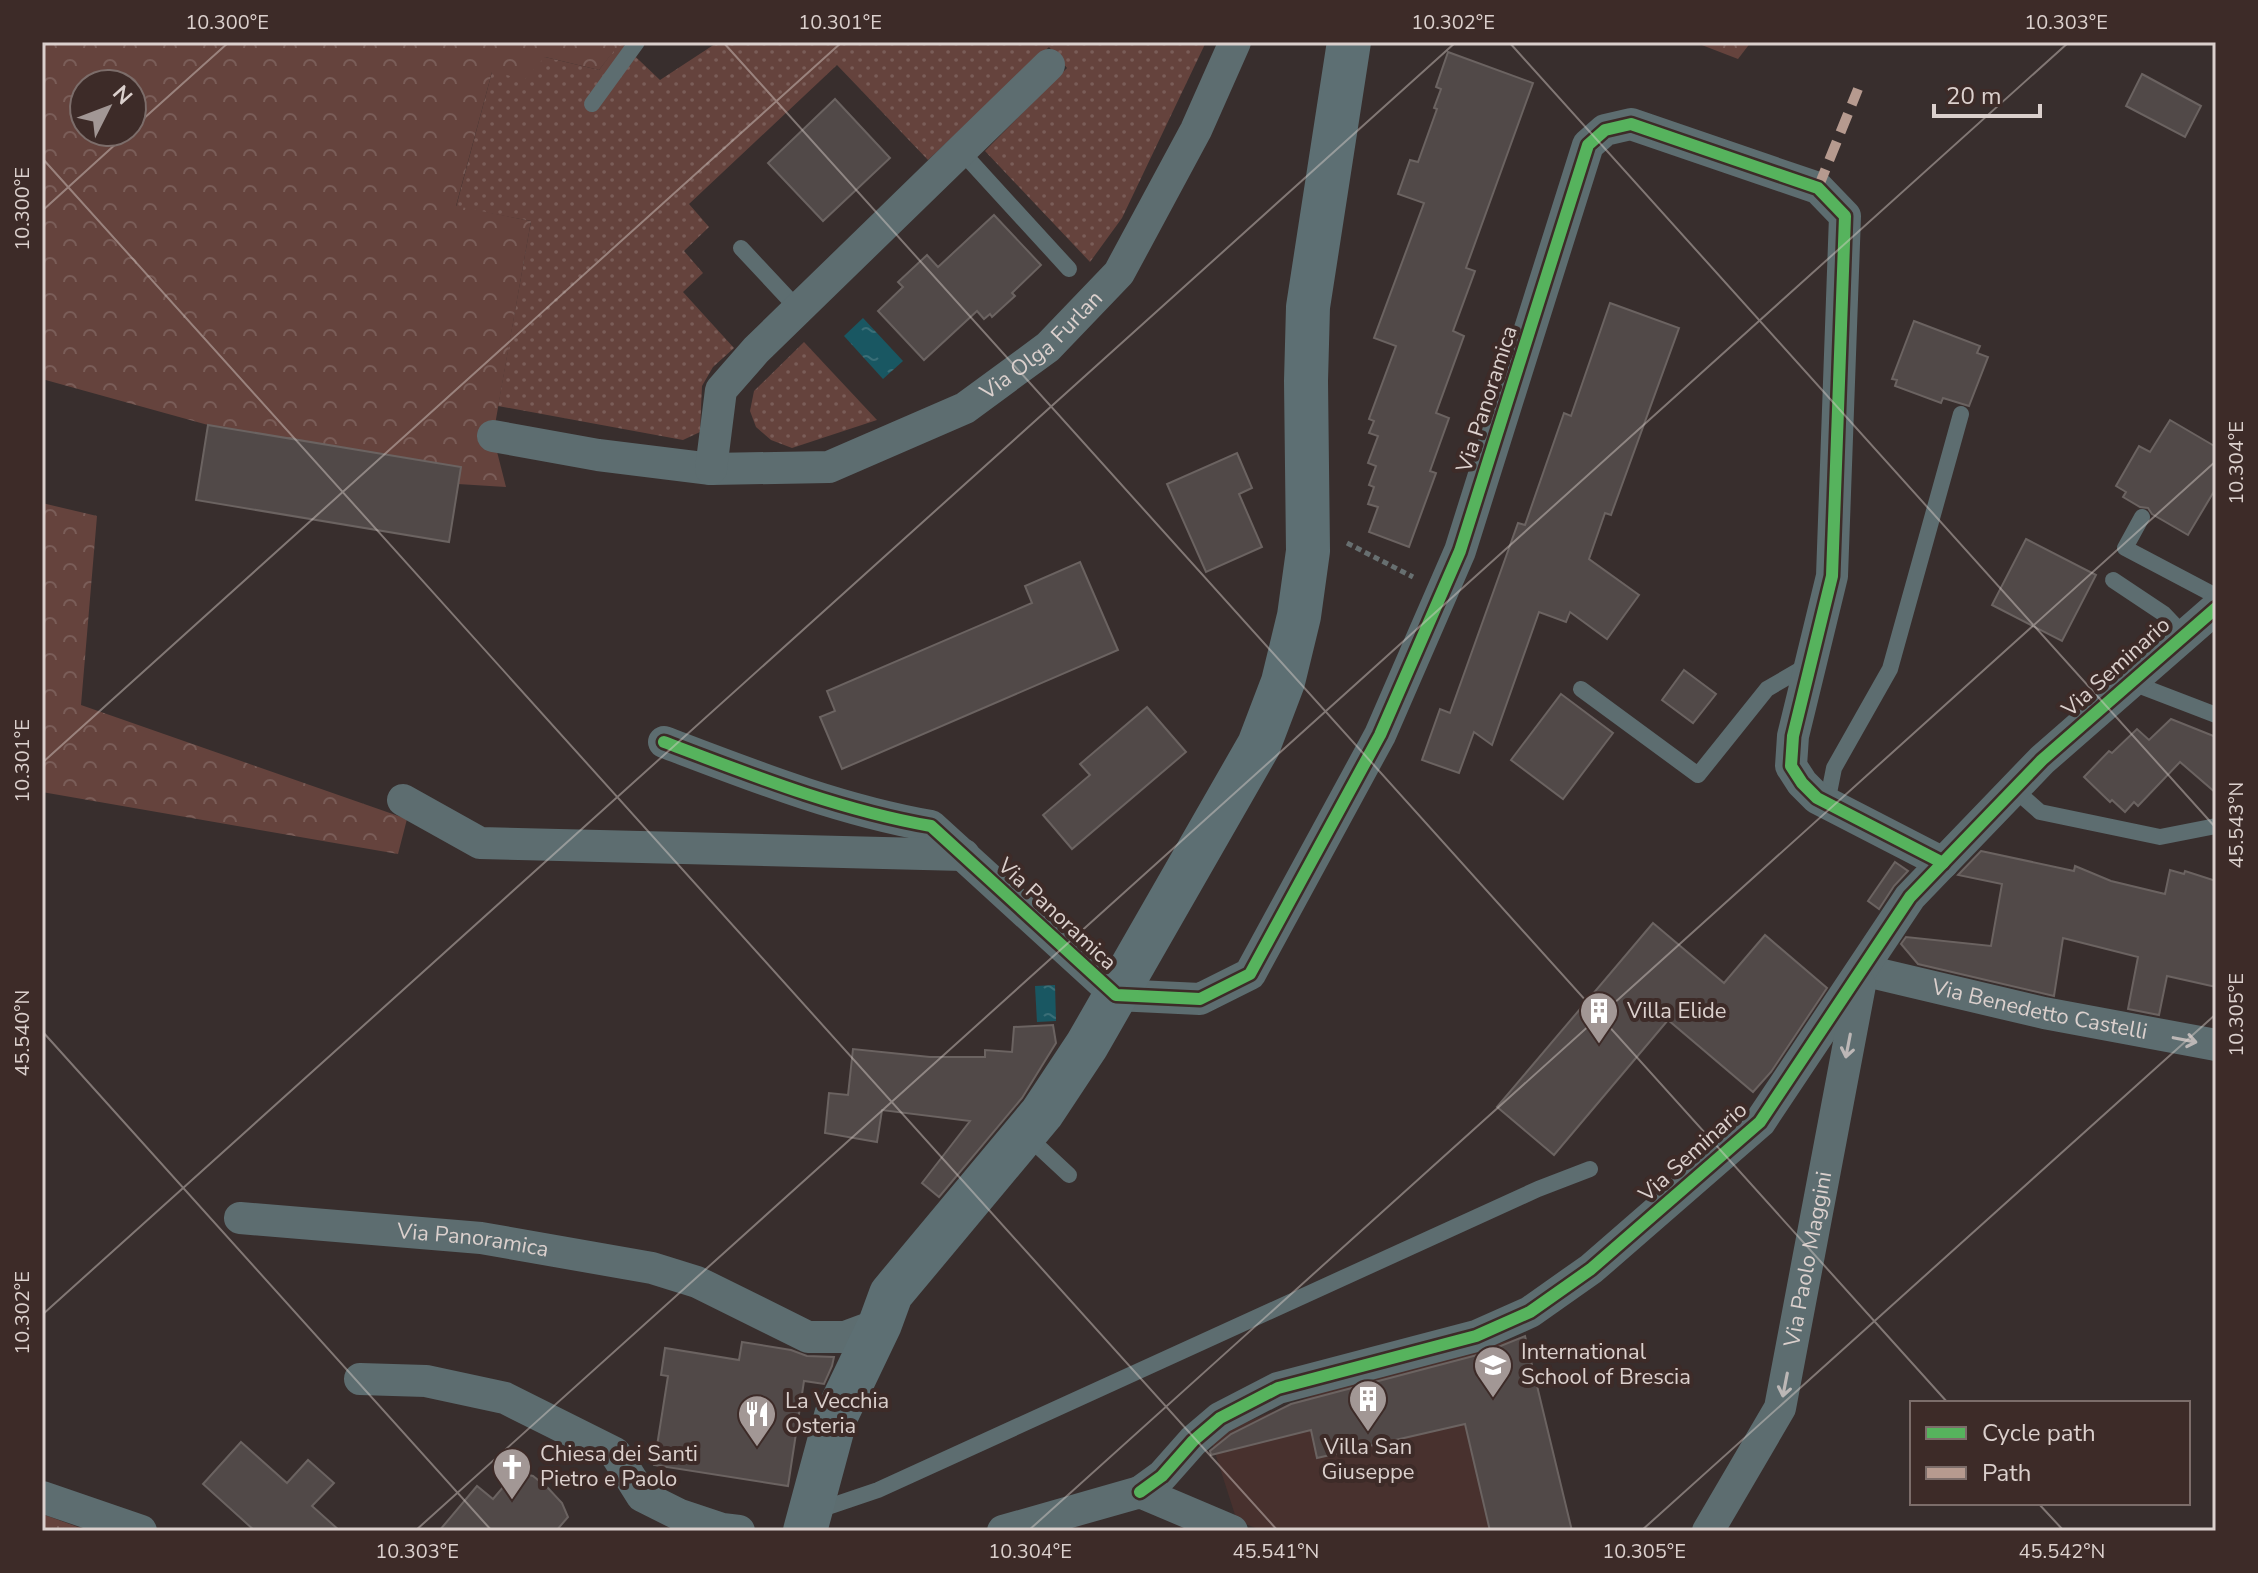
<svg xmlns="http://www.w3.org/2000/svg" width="2258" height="1573" font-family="'Nunito Sans',sans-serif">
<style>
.built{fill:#48312e}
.grass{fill:url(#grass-dots)}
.forest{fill:url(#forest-crowns);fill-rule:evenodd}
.park{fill:url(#park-tufts)}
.water{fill:url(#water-ripples)}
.building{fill:#514948;stroke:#6b6361;stroke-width:2}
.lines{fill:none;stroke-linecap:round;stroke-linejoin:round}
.path{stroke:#676f70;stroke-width:5;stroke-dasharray:6 4;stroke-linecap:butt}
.lane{stroke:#5d6d70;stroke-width:16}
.street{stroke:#5d6d70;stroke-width:32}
.secondary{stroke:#5d6f73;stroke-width:44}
.quiet{stroke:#b69a8f;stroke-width:10;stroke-dasharray:20 10;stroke-linecap:butt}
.cycleway-casing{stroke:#3d2b28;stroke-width:17}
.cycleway{stroke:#56b35d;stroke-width:12}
.oneway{stroke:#bcb7b6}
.ticks{fill:none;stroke:#dbd0cd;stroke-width:2;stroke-opacity:0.45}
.labels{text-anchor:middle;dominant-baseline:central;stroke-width:8;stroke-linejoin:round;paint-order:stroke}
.street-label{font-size:22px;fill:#dbd0cd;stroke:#3d2b28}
.poi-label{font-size:22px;fill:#dbd0cd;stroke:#3d2b28;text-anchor:start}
.neatline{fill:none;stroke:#dbd0cd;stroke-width:3}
.ticks-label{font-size:20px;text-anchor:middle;fill:#dbd0cd}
</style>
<defs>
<pattern id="grass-dots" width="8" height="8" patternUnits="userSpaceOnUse" patternTransform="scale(2)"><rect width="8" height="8" fill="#65433d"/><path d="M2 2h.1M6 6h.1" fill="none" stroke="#7a5d58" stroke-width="1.8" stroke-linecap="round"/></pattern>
<pattern id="forest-crowns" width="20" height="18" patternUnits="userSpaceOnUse" patternTransform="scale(2)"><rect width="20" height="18" fill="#65433d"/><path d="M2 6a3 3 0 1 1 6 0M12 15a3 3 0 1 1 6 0" fill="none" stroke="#7a5d58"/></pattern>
<pattern id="park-tufts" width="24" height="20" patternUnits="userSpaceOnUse" patternTransform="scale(2)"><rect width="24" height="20" fill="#65433d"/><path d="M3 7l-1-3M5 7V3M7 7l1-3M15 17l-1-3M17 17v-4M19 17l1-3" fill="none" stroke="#7a5d58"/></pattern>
<pattern id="water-ripples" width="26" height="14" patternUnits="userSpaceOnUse" patternTransform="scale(2)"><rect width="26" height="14" fill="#195762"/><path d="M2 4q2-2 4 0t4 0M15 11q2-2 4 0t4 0" fill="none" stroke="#3a6e77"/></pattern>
</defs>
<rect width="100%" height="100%" fill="#382e2d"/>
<path class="built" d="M 1525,1336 L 1572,1531 L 1264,1531 L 1237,1521 L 1210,1437 L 1321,1392 Z"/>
<g class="grass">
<path d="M 620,42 L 660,80 L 718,42 L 1206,42 L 1122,218 L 1090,262 L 985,151 L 1067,68 L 1049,47 L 928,160 L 837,65 L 689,204 L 709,227 L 684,251 L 703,273 L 683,292 L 734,348 L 713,367 L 702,386 L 700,432 L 683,440 L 498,406 L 531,221 L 456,207 L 492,72 L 545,57 L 599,70 Z"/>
<path d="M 804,342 L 877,420 L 792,448 L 771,440 L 756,427 L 750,411 L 754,391 Z"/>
</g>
<g class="forest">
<path d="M 42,42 L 621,42 L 599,70 L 545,57 L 525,79 L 492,72 L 456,206 L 531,221 L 493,436 L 506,487 L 458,484 L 460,467 L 208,425 L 42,379 ZM 84,84 L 132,84 L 132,132 L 84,132 Z"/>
<path d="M 1694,42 L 1751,42 L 1738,59 Z"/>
<path d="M 42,503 L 97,516 L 81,705 L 407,819 L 398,854 L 42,792 Z"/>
</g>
<path class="park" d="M 42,1514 L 89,1531 L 42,1531 Z"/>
<g class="water">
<path d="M 863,318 L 903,361 L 883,379 L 844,336 Z"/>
<path d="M 1055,985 L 1056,1021 L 1037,1022 L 1035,986 Z"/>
</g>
<g class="building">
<path d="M 1448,52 L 1533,83 L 1466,268 L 1475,271 L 1453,331 L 1464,336 L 1436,413 L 1449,418 L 1430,471 L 1436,473 L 1409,547 L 1369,532 L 1378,507 L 1368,504 L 1374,487 L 1369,485 L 1376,466 L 1368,463 L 1378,436 L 1369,433 L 1374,421 L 1369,419 L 1396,346 L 1374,338 L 1424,203 L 1398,194 L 1410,160 L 1418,162 L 1437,109 L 1434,108 L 1441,89 L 1436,87 Z"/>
<path d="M 2142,74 L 2201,106 L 2185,137 L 2126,106 Z"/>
<path d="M 835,99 L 890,158 L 823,221 L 768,163 Z"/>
<path d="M 994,215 L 1041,265 L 1012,293 L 1015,296 L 992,317 L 990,314 L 984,319 L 977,311 L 924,360 L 878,311 L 903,287 L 898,282 L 927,255 L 938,267 Z"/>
<path d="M 1610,303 L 1679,328 L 1611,515 L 1605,513 L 1589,559 L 1639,595 L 1607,639 L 1570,612 L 1566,622 L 1539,612 L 1492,745 L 1474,732 L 1459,773 L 1422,760 L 1440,709 L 1450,713 L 1518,523 L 1525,525 L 1564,413 L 1571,416 Z"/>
<path d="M 1914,321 L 1980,346 L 1977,353 L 1988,357 L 1969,406 L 1943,398 L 1941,403 L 1895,386 L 1897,380 L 1892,379 Z"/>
<path d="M 2170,420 L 2216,447 L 2216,488 L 2188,535 L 2152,514 L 2148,508 L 2140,507 L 2123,497 L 2126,492 L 2116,486 L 2139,446 L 2150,452 Z"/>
<path d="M 208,425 L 461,467 L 449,542 L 196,500 Z"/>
<path d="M 1237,453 L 1252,488 L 1239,494 L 1262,547 L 1206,572 L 1167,484 Z"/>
<path d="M 2026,539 L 2096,575 L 2062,641 L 1992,605 Z"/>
<path d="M 1080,562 L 1118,650 L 842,769 L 820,717 L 835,711 L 827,691 L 1032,603 L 1025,586 Z"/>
<path d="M 1684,670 L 1716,694 L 1693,723 L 1662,700 Z"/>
<path d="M 1561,694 L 1613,733 L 1563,799 L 1511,760 Z"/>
<path d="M 1147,707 L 1186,752 L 1072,849 L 1043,815 L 1090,775 L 1080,764 Z"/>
<path d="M 2171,719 L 2216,737 L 2216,793 L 2180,762 L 2138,806 L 2134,802 L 2125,812 L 2112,800 L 2110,802 L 2084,777 L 2109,751 L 2112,753 L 2137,729 L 2149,740 Z"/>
<path d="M 1981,851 L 2074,871 L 2075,866 L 2111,881 L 2165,894 L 2170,870 L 2184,874 L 2185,871 L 2216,881 L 2216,987 L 2167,976 L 2159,1015 L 2128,1009 L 2138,957 L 2063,938 L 2054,996 L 1918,964 L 1901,944 L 1906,937 L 1991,946 L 2002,884 L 1958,875 Z"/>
<path d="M 1895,862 L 1908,871 L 1894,886 L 1879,909 L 1868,901 Z"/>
<path d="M 1653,923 L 1724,983 L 1765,935 L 1827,988 L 1771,1072 L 1753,1092 L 1668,1020 L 1554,1155 L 1497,1107 Z"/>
<path d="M 1053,1025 L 1056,1043 L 1022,1098 L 939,1197 L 922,1183 L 970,1121 L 882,1110 L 877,1142 L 825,1133 L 829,1093 L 848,1095 L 853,1049 L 930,1057 L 985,1057 L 985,1050 L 1012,1052 L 1014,1027 Z"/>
<path d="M 1525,1336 L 1572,1531 L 1490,1531 L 1465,1424 L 1317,1458 L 1311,1430 L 1211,1455 L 1210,1451 L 1231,1434 L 1291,1404 L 1481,1354 Z"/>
<path d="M 742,1342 L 791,1350 L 807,1356 L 834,1357 L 832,1366 L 824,1384 L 804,1381 L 788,1486 L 654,1465 L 668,1376 L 661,1375 L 665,1348 L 739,1360 Z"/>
<path d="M 241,1442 L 287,1483 L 308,1460 L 334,1483 L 312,1506 L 340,1531 L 255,1531 L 203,1484 Z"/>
<path d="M 516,1472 L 533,1476 L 548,1488 L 562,1503 L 568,1517 L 556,1531 L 439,1531 L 477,1486 L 493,1499 Z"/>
</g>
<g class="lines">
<path class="path" d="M 1347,543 L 1413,577"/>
<g class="lane">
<path d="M 592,104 L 637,42"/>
<path d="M 961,151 L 1069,269"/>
<path d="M 741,248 L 798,309"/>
<path d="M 2142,517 L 2125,548 L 2216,596"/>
<path d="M 2113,580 L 2164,614 L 2184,635"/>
<path d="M 2130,682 L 2216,715"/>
<path d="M 1581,689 L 1698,775 L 1767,689 L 1810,664"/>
<path d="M 2014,789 L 2040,812 L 2160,837 L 2216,826"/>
<path d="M 1827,803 L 1834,768 L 1890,669 L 1961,414"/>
<path d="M 1026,1135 L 1069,1175"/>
<path d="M 816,1511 L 878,1490 L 1538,1189 L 1590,1169"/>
</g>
<g class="street">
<path id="s1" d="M 493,436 L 598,455 L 711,469 L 829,467 L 965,408 L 1048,347 L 1119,273 L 1196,130 L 1235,42"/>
<path d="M 711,469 L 721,390 L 756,350 L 1049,65"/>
<path d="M 664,742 C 751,775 839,810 931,826 L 1116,995 L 1200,999 L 1250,974 L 1380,735 L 1460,551 L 1588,145 L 1605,130 L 1631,124 L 1818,188 L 1845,216 L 1832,576 L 1793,736 L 1791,766 L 1802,783 L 1817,798 L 1943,863"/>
<path d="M 403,800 L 480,843 L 964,855"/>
<path id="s2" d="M 1862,970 L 2044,1013 L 2216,1045"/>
<path id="s3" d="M 240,1218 L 481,1238 L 652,1268 L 697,1282 L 808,1337 L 845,1337 L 880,1324"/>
<path d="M 360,1379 L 426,1381 L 505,1398 L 615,1453 L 642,1496 L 680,1515 L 722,1529 L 739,1531"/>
<path d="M 1140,1492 L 1162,1476 L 1193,1441 L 1220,1418 L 1278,1388 L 1476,1336 L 1530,1312 L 1591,1269 L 1760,1122 L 1910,897 L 2042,760 L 2216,608"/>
<path d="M 42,1497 L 141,1531"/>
<path d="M 1003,1531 L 1140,1492 L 1232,1531"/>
<path id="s4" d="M 1708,1531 L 1780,1408 L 1860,985"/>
</g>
<path class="secondary" d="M 805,1531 L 836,1416 L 880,1324 L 891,1294 L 1042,1113 L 1087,1045 L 1259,745 L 1283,682 L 1299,616 L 1308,551 L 1306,381 L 1308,307 L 1349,42"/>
<path class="quiet" d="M 1818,188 L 1858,89"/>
<defs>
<g id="cycleway">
<path d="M 664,742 C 751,775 839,810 931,826 L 1116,995 L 1200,999 L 1250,974 L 1380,735 L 1460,551 L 1588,145 L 1605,130 L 1631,124 L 1818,188 L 1845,216 L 1832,576 L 1793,736 L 1791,766 L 1802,783 L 1817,798 L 1943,863"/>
<path d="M 1140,1492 L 1162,1476 L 1193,1441 L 1220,1418 L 1278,1388 L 1476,1336 L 1530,1312 L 1591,1269 L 1760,1122 L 1910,897 L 2042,760 L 2216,608"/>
</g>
</defs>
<use href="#cycleway" class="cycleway-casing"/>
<use href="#cycleway" class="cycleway"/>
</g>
<defs><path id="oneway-shaft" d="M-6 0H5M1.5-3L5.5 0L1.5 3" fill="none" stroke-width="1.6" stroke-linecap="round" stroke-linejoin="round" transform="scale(2)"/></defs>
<g class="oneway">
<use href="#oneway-shaft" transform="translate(2185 1040) rotate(11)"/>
<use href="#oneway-shaft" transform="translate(1848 1046) rotate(101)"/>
<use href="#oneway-shaft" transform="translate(1785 1385) rotate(101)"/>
</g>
<path class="ticks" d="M 723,42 L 1948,1403M 1509,42 L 2216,828M 132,129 L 229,42M 42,158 L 1278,1531M 42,211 L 129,132M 42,763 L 842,42M 42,1031 L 492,1531M 42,1315 L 1456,42M 2038,1503 L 2064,1531M 415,1531 L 2069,42M 1028,1531 L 2216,461M 1641,1531 L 2216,1014"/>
<defs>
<symbol id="building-pin" viewBox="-11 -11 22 30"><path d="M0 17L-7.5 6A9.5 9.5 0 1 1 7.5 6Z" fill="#a29795" stroke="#3d2b28"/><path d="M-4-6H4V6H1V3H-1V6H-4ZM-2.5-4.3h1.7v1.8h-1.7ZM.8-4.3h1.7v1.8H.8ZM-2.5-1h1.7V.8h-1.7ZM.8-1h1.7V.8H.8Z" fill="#fff"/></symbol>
<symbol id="school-pin" viewBox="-11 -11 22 30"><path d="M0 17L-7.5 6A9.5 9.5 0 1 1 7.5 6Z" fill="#a29795" stroke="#3d2b28"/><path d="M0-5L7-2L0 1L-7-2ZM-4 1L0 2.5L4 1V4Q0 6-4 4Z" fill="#fff"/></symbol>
<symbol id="restaurant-pin" viewBox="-11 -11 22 30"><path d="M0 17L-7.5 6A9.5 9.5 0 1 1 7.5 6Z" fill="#a29795" stroke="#3d2b28"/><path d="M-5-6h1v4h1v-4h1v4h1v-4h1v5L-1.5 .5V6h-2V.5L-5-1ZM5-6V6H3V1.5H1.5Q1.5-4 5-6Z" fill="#fff"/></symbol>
<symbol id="church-pin" viewBox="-11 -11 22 30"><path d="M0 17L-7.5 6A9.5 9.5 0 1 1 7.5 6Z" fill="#a29795" stroke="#3d2b28"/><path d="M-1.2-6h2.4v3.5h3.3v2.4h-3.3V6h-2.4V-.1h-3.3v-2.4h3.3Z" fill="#fff"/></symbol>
</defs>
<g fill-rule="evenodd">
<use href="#building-pin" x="1577" y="989" width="44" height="60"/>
<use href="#school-pin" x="1471" y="1343" width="44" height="60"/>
<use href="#building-pin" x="1346" y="1377" width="44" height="60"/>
<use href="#restaurant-pin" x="735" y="1392" width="44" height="60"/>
<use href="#church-pin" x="490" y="1445" width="44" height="60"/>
</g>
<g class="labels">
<g class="street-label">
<text stroke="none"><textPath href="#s1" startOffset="586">Via Olga Furlan</textPath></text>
<text transform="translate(1487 399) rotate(-72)">Via Panoramica</text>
<text transform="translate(2116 667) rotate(-42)">Via Seminario</text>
<text transform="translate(1057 914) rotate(43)">Via Panoramica</text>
<text stroke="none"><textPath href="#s2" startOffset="182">Via Benedetto Castelli</textPath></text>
<text transform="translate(1693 1152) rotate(-42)">Via Seminario</text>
<text stroke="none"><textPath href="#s3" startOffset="234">Via Panoramica</textPath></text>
<text stroke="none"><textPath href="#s4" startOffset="294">Via Paolo Maggini</textPath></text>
</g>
<g class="poi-label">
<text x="1627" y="1011">Villa Elide</text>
<text x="1521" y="1352">International<tspan x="1521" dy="25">School of Brescia</tspan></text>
<text x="785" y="1401">La Vecchia<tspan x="785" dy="25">Osteria</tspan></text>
<text x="1368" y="1447" text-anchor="middle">Villa San<tspan x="1368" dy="25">Giuseppe</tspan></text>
<text x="540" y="1454">Chiesa dei Santi<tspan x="540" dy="25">Pietro e Paolo</tspan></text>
</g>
</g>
<rect width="2258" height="1573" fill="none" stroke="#3d2b28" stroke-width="88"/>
<rect x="1910" y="1401" width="280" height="104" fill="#3d2b28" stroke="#7c6d6a" stroke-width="2"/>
<rect x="1926" y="1427" width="40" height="12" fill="#56b35d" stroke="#7c6d6a" stroke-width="2"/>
<text x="1982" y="1441" font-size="24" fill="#dbd0cd">Cycle path</text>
<rect x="1926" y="1467" width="40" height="12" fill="#b69a8f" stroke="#7c6d6a" stroke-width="2"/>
<text x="1982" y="1481" font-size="24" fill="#dbd0cd">Path</text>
<g transform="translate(108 108) rotate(48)"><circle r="38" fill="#3d2b28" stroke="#7c6d6a" stroke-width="2"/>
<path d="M0-6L14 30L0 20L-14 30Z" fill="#a29795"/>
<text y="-12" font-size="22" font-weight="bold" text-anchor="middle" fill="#dbd0cd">N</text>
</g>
<path d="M1934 104v12h106v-12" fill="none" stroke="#dbd0cd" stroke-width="4"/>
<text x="1946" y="104" font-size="24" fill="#dbd0cd" stroke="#3d2b28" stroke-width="6" paint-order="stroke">20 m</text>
<rect x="44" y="44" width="2170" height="1485" class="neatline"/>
<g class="ticks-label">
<text x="227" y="29">10.300°E</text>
<text x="840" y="29">10.301°E</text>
<text x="1453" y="29">10.302°E</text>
<text x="2066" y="29">10.303°E</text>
<text transform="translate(22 209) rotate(-90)" y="7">10.300°E</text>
<text transform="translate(2236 463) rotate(-90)" y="7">10.304°E</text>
<text transform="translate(22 761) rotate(-90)" y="7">10.301°E</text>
<text transform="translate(2236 825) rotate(-90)" y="7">45.543°N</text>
<text transform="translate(2236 1015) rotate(-90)" y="7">10.305°E</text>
<text transform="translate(22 1033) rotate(-90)" y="7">45.540°N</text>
<text transform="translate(22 1313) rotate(-90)" y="7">10.302°E</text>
<text x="417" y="1558">10.303°E</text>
<text x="1030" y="1558">10.304°E</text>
<text x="1276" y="1558">45.541°N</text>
<text x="1644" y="1558">10.305°E</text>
<text x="2062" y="1558">45.542°N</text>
</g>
</svg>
